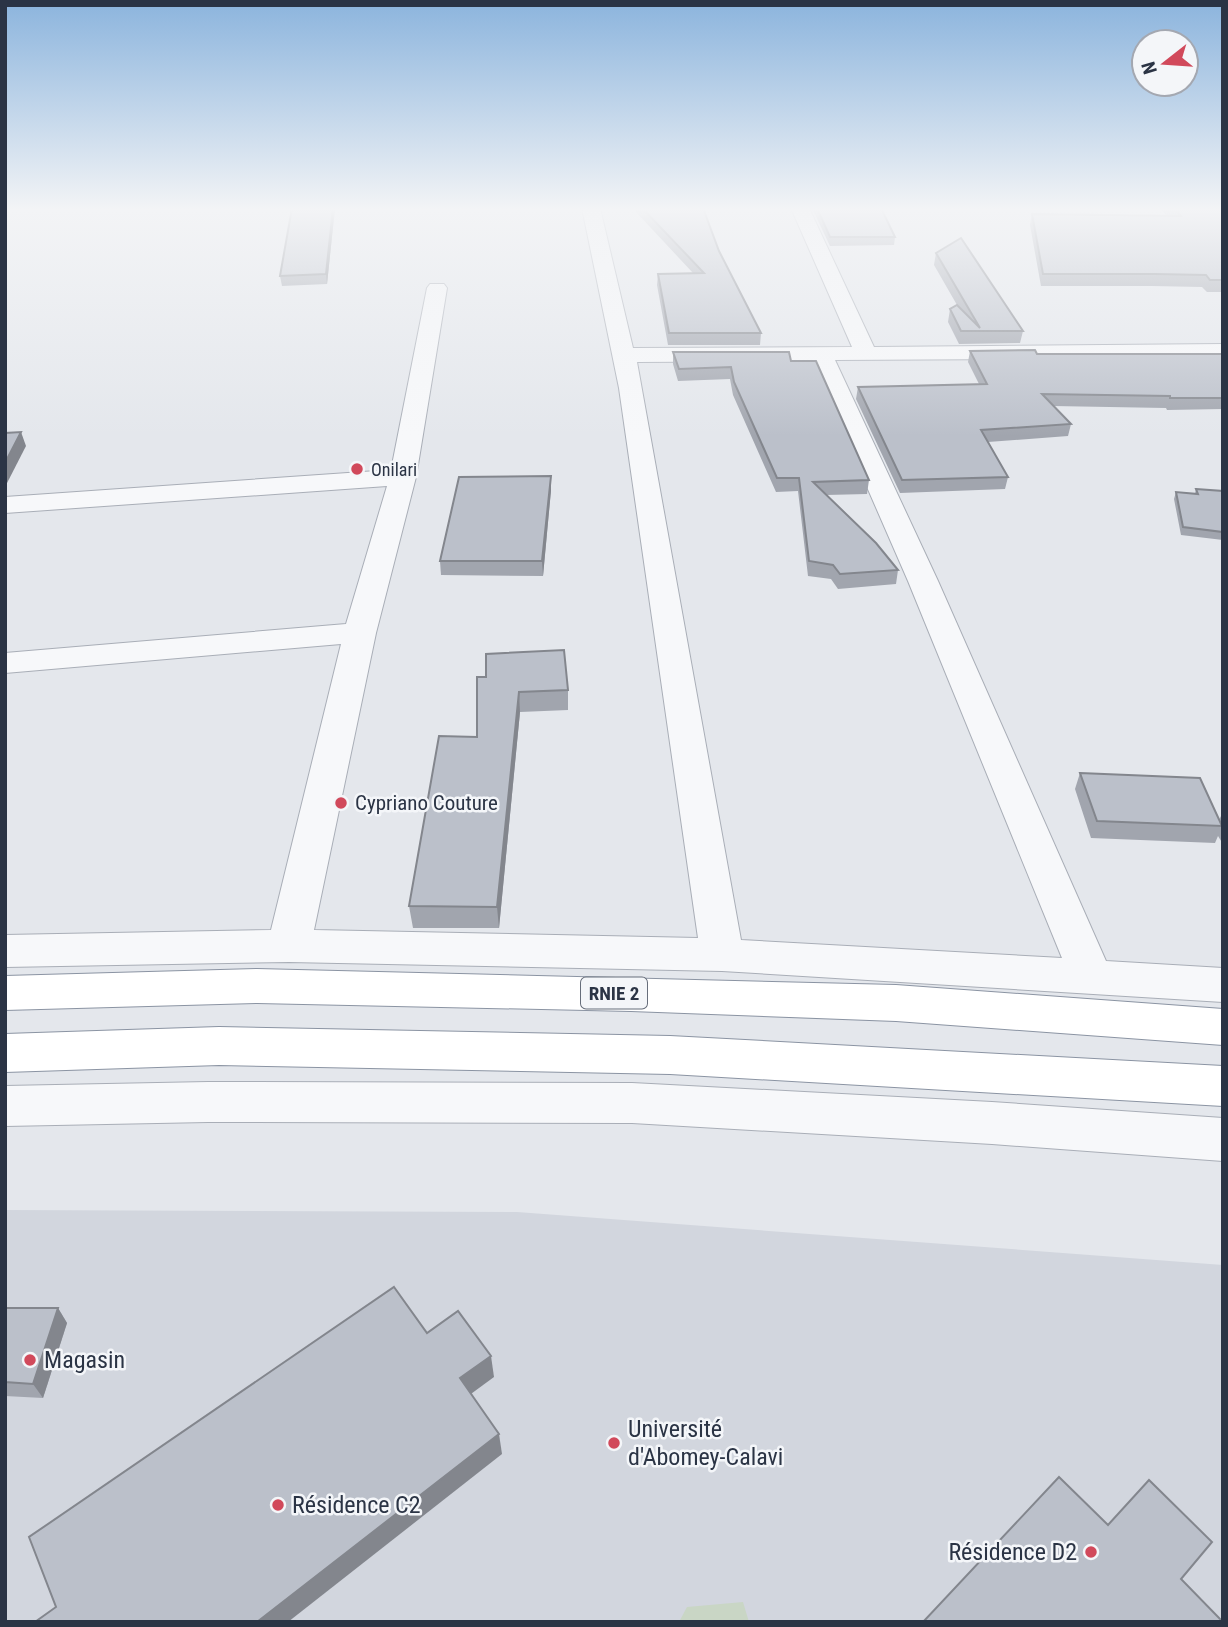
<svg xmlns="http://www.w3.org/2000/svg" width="1228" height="1627" font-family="'Roboto Condensed',sans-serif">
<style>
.built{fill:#d2d6de}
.green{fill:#c9d6c5}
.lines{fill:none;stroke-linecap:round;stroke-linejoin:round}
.minor-casing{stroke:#a9aeb7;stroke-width:2}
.tertiary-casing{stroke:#a9aeb7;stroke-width:2}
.trunk-casing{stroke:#8b94a3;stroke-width:2}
.minor{fill:#f7f8fa;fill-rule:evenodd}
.tertiary{fill:#f7f8fa;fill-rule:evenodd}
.trunk{fill:#fff;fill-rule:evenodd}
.wall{fill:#a1a5ae}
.shaded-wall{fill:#83868d}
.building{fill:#bbc0ca;stroke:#83868d;stroke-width:2}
.poi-dot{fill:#d1495b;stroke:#f4f6f9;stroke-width:2.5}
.labels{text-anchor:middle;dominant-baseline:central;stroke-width:5;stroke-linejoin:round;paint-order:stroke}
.far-poi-label{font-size:18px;fill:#2b3445;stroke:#f4f6f9;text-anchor:start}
.shield{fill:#f4f6f9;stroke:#676e7b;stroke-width:2}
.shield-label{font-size:19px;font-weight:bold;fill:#2b3445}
.poi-label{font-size:21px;fill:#2b3445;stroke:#f4f6f9;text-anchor:start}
.near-poi-label{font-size:24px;fill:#2b3445;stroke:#f4f6f9;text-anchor:start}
</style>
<rect width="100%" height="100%" fill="#e4e7ec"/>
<path class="built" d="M 5,1210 L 517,1212 L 1223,1265 L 1223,1622 L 5,1622 Z"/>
<path class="green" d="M 743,1602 L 749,1622 L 679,1622 L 687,1607 Z"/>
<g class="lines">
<defs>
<path id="minor" d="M 582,208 L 600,208 L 633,348 L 852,347 L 791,208 L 809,208 L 874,347 L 1223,344 L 1223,358 L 835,360 L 938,581 L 1106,961 L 1223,968 L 1223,1002 L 722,971 L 289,962 L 5,967 L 5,935 L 271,930 L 341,644 L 5,673 L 5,653 L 346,624 L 387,486 L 5,513 L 5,497 L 391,470 L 427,288 L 430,284 L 444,284 L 447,288 L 416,477 L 376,633 L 314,930 L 698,938 L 619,388 ZM 812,361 L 908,581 L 1062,958 L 741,940 L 637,362 Z"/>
<path id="tertiary" d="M 208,1082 L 632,1083 L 992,1102 L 1223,1118 L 1223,1161 L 992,1144 L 632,1123 L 208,1122 L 5,1126 L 5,1086 Z"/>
<g id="trunk">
<path d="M 257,969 L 896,985 L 1223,1009 L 1223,1045 L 896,1021 L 631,1011 L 257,1003 L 5,1010 L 5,976 Z"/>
<path d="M 219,1027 L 670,1036 L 1223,1066 L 1223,1106 L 670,1074 L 219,1065 L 5,1072 L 5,1034 Z"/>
</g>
</defs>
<use href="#minor" class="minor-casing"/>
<use href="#tertiary" class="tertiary-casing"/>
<use href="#trunk" class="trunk-casing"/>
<use href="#minor" class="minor"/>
<use href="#tertiary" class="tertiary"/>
<use href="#trunk" class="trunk"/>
</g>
<g class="wall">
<path d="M 335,208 L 327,284 L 282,286 L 280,276 Z"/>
<path d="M 636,208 L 703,208 L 719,251 L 761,333 L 760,345 L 668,345 L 657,285 L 658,274 L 693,273 L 636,212 Z"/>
<path d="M 812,208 L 881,208 L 895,237 L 894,245 L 830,246 Z"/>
<path d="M 1160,208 L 1223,208 L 1223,292 L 1207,292 L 1202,287 L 1152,286 L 1041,286 L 1030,225 L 1032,214 L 1167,216 Z"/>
<path d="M 936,253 L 1023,331 L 1020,343 L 959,344 L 948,322 L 950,309 L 957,305 L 934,265 Z"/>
<path d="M 970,351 L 1037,354 L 1223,354 L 1223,409 L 1167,410 L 1166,408 L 1053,406 L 1071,424 L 1068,436 L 988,442 L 1008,477 L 1005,489 L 900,493 L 856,399 L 858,387 L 979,384 L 968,362 Z"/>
<path d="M 673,352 L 791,361 L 869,480 L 867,494 L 826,495 L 898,570 L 896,584 L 838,589 L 831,579 L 808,576 L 798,491 L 776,492 L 733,395 L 730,379 L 678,381 L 673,364 Z"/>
<path d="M 551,476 L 551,490 L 543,576 L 441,575 L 440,561 Z"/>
<path d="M 1196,489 L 1223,491 L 1223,540 L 1181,535 L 1174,499 L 1176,492 L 1195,494 Z"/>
<path d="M 477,677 L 568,690 L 568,710 L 520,712 L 499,928 L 413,928 L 409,906 L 477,737 Z"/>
<path d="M 1080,773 L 1219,820 L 1223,812 L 1223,844 L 1218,836 L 1215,843 L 1091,838 L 1075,789 Z"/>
<path d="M 5,1308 L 58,1308 L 67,1323 L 43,1398 L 5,1396 Z"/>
</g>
<g class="shaded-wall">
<path d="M 333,208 L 335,208 L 327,284 L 326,274 Z"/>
<path d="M 21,432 L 26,446 L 5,487 L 5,463 Z"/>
<path d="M 551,476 L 551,490 L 543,576 L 542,561 Z"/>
<path d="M 519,692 L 520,712 L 499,928 L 497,907 Z"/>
<path d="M 58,1308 L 67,1323 L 43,1398 L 33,1384 Z"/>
<path d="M 491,1356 L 494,1377 L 464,1399 L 460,1378 Z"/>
<path d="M 499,1434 L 502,1454 L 288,1622 L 257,1622 Z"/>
</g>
<g class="building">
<path d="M 292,208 L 333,208 L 326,274 L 280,276 Z"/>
<path d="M 642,208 L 703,208 L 719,251 L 761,333 L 669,333 L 658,274 L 704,273 Z"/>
<path d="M 817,208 L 881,208 L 895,237 L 830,237 Z"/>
<path d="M 1174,208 L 1223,208 L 1223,280 L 1210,280 L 1206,275 L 1155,274 L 1043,274 L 1032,214 L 1181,216 Z"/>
<path d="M 961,238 L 1023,331 L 961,331 L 950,309 L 957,305 L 980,328 L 936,253 Z"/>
<path d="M 1035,350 L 1037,354 L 1223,354 L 1223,398 L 1170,398 L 1170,396 L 1042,394 L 1071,424 L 981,430 L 1008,477 L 902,480 L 858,387 L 987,384 L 970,351 Z"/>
<path d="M 673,352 L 789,352 L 791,361 L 816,361 L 869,480 L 813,482 L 876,543 L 898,570 L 840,574 L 833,565 L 809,561 L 799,478 L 777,478 L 734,382 L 731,367 L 679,369 Z"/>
<path d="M 21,432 L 5,463 L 5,433 Z"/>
<path d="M 551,476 L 542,561 L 440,561 L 459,477 Z"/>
<path d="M 1196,489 L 1223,491 L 1223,532 L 1183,527 L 1176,492 L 1198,494 Z"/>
<path d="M 564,650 L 568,690 L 519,692 L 497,907 L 409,906 L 439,736 L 477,737 L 477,677 L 486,677 L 486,654 Z"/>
<path d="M 1080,773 L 1200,778 L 1222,826 L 1097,821 Z"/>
<path d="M 394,1287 L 427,1333 L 458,1311 L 491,1356 L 460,1378 L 499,1434 L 257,1622 L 35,1622 L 56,1607 L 29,1537 Z"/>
<path d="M 5,1308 L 58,1308 L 33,1384 L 5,1382 Z"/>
<path d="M 1059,1477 L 1108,1525 L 1149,1480 L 1212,1542 L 1181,1579 L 1223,1622 L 923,1622 Z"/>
</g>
<linearGradient id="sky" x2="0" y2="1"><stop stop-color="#8bb4dd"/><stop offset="0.48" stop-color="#f3f4f6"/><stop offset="1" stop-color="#f3f4f6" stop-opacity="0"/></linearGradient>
<rect width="1228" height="436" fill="url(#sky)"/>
<g class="poi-dot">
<circle cx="357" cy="469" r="7"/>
<circle cx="341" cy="803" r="7"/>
<circle cx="30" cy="1360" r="7"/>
<circle cx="614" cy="1443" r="7"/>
<circle cx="278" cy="1505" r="7"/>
<circle cx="1091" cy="1552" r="7"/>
</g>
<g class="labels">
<g class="far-poi-label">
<text x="371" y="469">Onilari</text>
</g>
<rect class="shield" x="581" y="977.5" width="66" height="31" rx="5"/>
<g class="shield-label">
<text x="614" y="993">RNIE 2</text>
</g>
<g class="poi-label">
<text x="355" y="803">Cypriano Couture</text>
</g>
<g class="near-poi-label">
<text x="44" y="1360">Magasin</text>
<text x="628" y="1429">Université<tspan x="628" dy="28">d'Abomey-Calavi</tspan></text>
<text x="292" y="1505">Résidence C2</text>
<text x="1077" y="1552" text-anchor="end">Résidence D2</text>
</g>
</g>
<rect width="1228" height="1627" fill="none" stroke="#2b3445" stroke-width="14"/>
<g transform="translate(1165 63) rotate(253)"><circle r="33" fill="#f4f6f9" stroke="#a4a8b1" stroke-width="2"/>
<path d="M0-5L12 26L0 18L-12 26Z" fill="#d1495b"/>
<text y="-10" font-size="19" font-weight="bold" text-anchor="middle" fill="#2b3445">N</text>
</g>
</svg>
